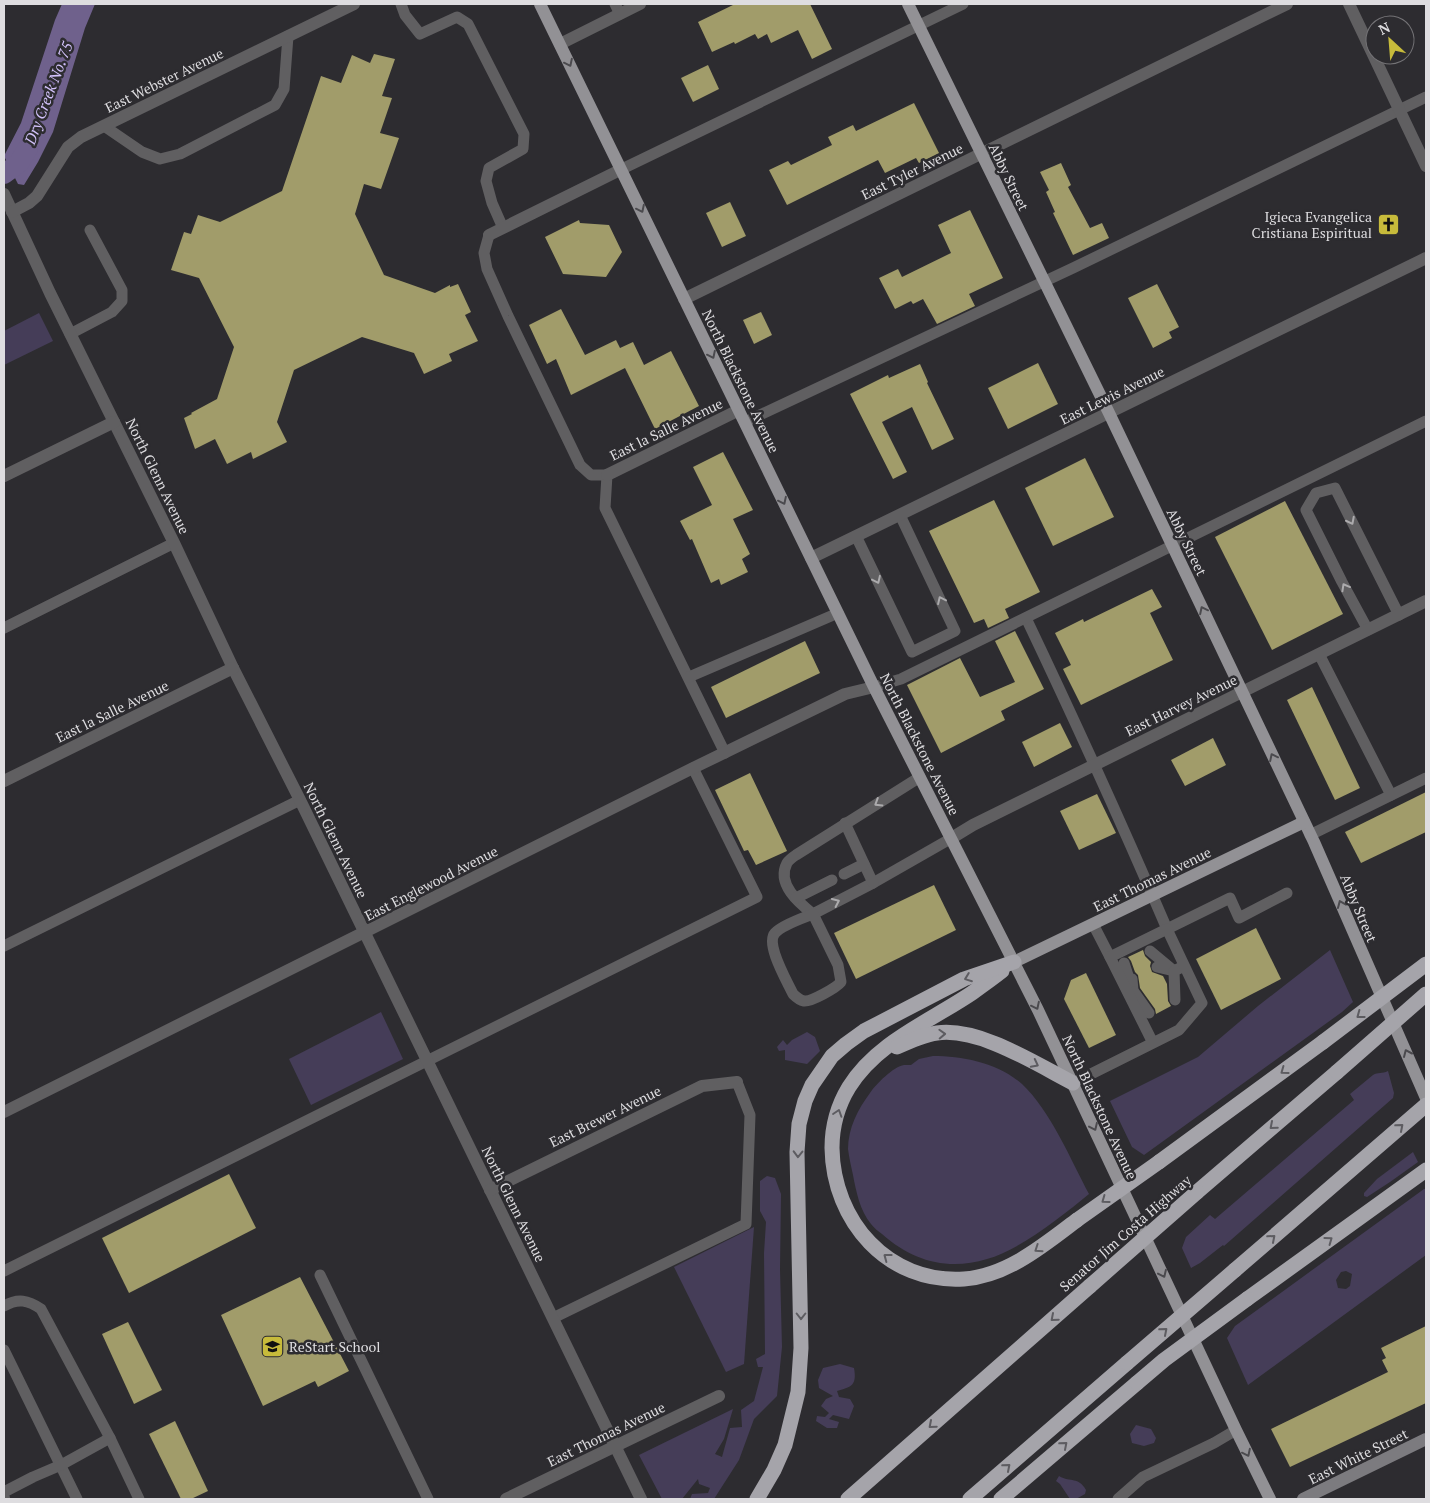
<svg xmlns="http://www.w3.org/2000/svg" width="1430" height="1503" font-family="'PT Serif',serif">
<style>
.green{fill:#453d58;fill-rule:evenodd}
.water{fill:#6f618c}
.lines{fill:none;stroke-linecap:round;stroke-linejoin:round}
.canal{stroke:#6f618c;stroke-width:20}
.building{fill:#a19c6a}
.lane{stroke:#605f61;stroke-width:11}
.street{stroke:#605f61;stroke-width:12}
.secondary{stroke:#7c7b7f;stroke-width:12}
.primary{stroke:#929195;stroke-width:12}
.highway{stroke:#a5a4aa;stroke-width:15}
.highway-bridge{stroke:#a5a4aa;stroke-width:15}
.oneway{stroke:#4b4a4e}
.oneway2{stroke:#acabad}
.oneway3{stroke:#5d5c61}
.labels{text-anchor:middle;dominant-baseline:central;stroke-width:5;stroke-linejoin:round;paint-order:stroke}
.street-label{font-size:14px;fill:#dedde0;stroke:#2d2c30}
.poi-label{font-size:14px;fill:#dedde0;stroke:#2d2c30;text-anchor:end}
.water-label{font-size:15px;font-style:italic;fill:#d2c2fa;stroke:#2d2c30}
</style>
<rect width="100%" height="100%" fill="#2d2c30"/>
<g class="green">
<path d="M 39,313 L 53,341 L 4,365 L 4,331 Z"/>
<path d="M 1330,950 L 1353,1002 L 1342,1012 L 1144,1155 L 1132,1147 L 1110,1101 L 1198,1057 L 1258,1006 Z"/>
<path d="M 381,1012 L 403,1059 L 311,1105 L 289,1059 Z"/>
<path d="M 807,1032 L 815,1037 L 820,1051 L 807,1064 L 785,1060 L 785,1050 L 779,1051 L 777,1047 L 783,1040 L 787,1045 L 792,1040 Z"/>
<path d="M 933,1056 C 963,1056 998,1063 1022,1084 C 1050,1110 1071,1160 1089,1194 C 1062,1216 1020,1250 987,1259 C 948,1271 912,1261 882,1234 C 878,1231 874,1228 871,1224 C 860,1211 856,1191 853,1175 C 851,1166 849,1157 848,1149 C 848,1128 858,1109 870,1093 C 875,1085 894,1066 904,1065 C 907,1065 909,1065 911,1065 L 919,1059 Z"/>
<path d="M 1388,1071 L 1394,1093 L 1393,1098 L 1224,1246 L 1223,1245 L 1200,1263 L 1191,1268 L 1182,1248 L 1186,1237 L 1210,1215 L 1215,1219 L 1354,1100 L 1350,1094 L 1373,1075 C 1378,1072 1382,1074 1388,1071 Z"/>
<path d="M 1413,1152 L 1418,1162 L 1390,1182 L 1367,1197 L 1364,1196 L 1364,1193 L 1377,1179 Z"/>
<path d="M 767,1176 L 775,1178 L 781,1194 L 780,1269 L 782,1347 L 777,1396 L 754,1419 L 739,1460 L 714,1499 L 690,1499 L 692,1494 L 708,1493 L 710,1488 L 699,1484 L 698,1479 L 682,1499 L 662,1499 L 639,1455 L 733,1409 L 724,1439 L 715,1454 L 722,1457 L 730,1428 L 742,1427 L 741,1410 L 754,1401 L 763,1367 L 758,1367 L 756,1359 L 765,1354 L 764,1253 L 766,1222 L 760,1211 L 760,1181 Z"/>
<path d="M 1424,1189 L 1426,1189 L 1426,1255 L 1248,1385 L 1227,1338 L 1235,1326 ZM 1346,1271 L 1352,1274 L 1350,1286 L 1346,1289 L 1338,1288 L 1336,1280 L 1341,1272 Z"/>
<path d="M 754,1227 L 744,1364 L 726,1372 L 674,1267 Z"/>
<path d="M 840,1364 L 854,1368 C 857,1385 852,1387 837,1391 L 839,1397 L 850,1399 L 854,1406 L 849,1419 L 833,1415 L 829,1419 L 839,1422 L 837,1428 L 827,1428 L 816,1421 L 817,1416 L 825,1417 L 829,1413 L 821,1406 L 826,1399 L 833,1396 L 819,1388 L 818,1380 L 823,1368 Z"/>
<path d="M 1136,1425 L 1151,1429 L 1156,1438 L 1154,1443 L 1144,1446 L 1132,1443 L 1130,1434 Z"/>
<path d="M 1059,1476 C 1071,1483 1078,1476 1086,1490 L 1085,1494 L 1076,1499 L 1070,1499 L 1060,1484 L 1056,1481 Z"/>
</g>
<path class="water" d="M 62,4 L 95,4 L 85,28 L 53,132 L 38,162 L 24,185 L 18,184 L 4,156 L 21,123 L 55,20 Z"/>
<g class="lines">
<path class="canal" d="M 4,174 L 19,163 L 28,148"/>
</g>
<g class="building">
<path d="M 735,4 L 810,4 L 832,49 L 812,59 L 798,30 L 771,43 L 767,34 L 758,39 L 755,34 L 735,44 L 734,42 L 712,52 L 698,22 Z"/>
<path d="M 374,54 L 395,59 L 382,96 L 392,98 L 380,133 L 399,138 L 381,189 L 364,184 L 355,214 L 384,275 L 435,293 L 450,285 L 450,287 L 458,284 L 471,312 L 465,315 L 478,341 L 449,354 L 452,361 L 424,374 L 414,353 L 362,337 L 294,370 L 277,422 L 287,442 L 253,459 L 251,452 L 227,464 L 215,439 L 195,449 L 184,418 L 192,414 L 191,413 L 217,399 L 234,347 L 199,278 L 171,270 L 184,232 L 191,234 L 198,215 L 220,222 L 282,191 L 321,76 L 341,83 L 352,55 L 370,63 Z"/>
<path d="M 708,65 L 719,89 L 693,102 L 681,78 Z"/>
<path d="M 914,103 L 939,153 L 919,163 L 916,158 L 885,173 L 878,160 L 787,205 L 769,170 L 788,161 L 791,165 L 832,145 L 828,137 L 853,125 L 856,131 Z"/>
<path d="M 1061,163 L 1071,185 L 1068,187 L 1090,228 L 1102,223 L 1109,238 L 1073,255 L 1053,213 L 1055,212 L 1046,192 L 1049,190 L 1040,172 Z"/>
<path d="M 730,202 L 746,236 L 722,247 L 706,213 Z"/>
<path d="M 970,210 L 1003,278 L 969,294 L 975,306 L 937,324 L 923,299 L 913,304 L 911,301 L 895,309 L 879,278 L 898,269 L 902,277 L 951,253 L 938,225 Z"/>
<path d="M 579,220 L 580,223 L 609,225 L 622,252 L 606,277 L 563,274 L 545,237 Z"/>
<path d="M 1157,284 L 1179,327 L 1169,332 L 1172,338 L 1153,348 L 1128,298 Z"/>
<path d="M 561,309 L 585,355 L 616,340 L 620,348 L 633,342 L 644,365 L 671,351 L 699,406 L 655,429 L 625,368 L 571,395 L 556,359 L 547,364 L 529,325 Z"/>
<path d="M 761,312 L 772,335 L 754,344 L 743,320 Z"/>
<path d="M 1038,363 L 1058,404 L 1008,429 L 988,388 Z"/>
<path d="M 920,364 L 928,382 L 927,383 L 954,439 L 932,450 L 912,407 L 882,422 L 907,472 L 893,479 L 850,394 L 888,375 L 889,378 Z"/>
<path d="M 723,452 L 753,510 L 733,519 L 750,554 L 742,559 L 748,572 L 721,585 L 719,579 L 711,583 L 692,539 L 690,540 L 680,521 L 712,505 L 693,467 Z"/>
<path d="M 1085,458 L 1114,517 L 1053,546 L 1025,488 Z"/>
<path d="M 994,500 L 1040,592 L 1005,609 L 1009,618 L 988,628 L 984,619 L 974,623 L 929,531 Z"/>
<path d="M 1285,501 L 1343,614 L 1272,650 L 1215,537 Z"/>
<path d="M 1152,589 L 1162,607 L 1150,613 L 1173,660 L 1081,705 L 1063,669 L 1071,665 L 1055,633 L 1083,619 L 1084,622 Z"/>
<path d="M 1015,631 L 1044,689 L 1001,711 L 1005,720 L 941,753 L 907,685 L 960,658 L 980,697 L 1015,682 L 995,641 Z"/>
<path d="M 805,641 L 820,673 L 726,718 L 711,687 Z"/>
<path d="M 1312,687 L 1360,788 L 1335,800 L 1287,700 Z"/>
<path d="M 1060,723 L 1072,747 L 1034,767 L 1022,742 Z"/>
<path d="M 1213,738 L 1226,765 L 1185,786 L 1171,760 Z"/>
<path d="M 750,773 L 787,851 L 756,865 L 748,850 L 744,851 L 715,790 Z"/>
<path d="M 1426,792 L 1426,832 L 1361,863 L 1345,832 Z"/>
<path d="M 1097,794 L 1116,833 L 1079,850 L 1060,811 Z"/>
<path d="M 934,885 L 956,930 L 856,979 L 834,933 Z"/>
<path d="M 1256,928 L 1281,979 L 1221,1010 L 1196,959 Z"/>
<path d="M 1143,950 L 1145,956 L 1151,962 L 1150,966 L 1152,972 L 1163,976 L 1167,984 L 1168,1001 L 1171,1006 L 1156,1014 L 1155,1009 L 1140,988 L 1138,975 L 1135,972 L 1131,961 L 1128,957 Z"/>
<path d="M 1086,973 L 1116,1035 L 1089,1048 L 1064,999 L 1071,980 Z"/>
<path d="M 229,1174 L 256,1228 L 129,1293 L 102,1238 Z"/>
<path d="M 300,1277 L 349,1371 L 318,1387 L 315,1381 L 263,1406 L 221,1315 Z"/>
<path d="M 128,1322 L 162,1390 L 134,1404 L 102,1334 Z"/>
<path d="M 1426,1326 L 1426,1403 L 1290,1467 L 1271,1429 L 1388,1372 L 1382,1360 L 1386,1358 L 1381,1348 Z"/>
<path d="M 175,1421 L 208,1491 L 191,1499 L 181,1499 L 149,1434 Z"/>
</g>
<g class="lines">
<g class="lane">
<path d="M 401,4 L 405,15 L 420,34 L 457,17 L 468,24 L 524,134 L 523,149 L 489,168 L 486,181 L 492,203 L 503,228"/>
<path d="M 615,4 L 620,14"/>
<path d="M 104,126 L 142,152 L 160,159 L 180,154 L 275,105 L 284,89 L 288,36"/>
<path d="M 622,169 L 963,4"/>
<path d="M 489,235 L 484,253 L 487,269 L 508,316 L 580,465 L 591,475 L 607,475 L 605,508 L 725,753"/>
<path d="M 70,334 L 112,312 L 122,301 L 122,290 L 90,230"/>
<path d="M 745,422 L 1073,268 L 1426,97"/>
<path d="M 856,536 L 912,652 L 955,631 L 900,515"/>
<path d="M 1026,618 C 1075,721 1122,824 1167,929 L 1230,898 L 1239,918 L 1287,893"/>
<path d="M 4,628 L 174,543"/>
<path d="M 1368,630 L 1342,582 L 1306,510 L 1316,493 L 1335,488 L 1399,615"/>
<path d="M 1319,654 L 1391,795"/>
<path d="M 689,677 L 838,613"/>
<path d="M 874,687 L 901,679 L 1426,421"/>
<path d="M 920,777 L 796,855 C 793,857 789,860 787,863 C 776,884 799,903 813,914 L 873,883 L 950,839"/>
<path d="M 845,823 L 873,883"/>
<path d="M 1310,835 L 1426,778"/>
<path d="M 844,874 L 864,864"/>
<path d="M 796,898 L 832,880"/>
<path d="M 813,914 L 838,965 L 841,982 C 836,988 811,1002 804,1001 C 799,1000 796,997 793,994 C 787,981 765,944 775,933 C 782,925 803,918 813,914 Z"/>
<path d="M 1093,924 L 1110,957"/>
<path d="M 4,946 L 300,800"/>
<path d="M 1150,951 L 1174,971 L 1157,967"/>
<path d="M 1124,963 L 1133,991 L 1132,979"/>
<path d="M 1134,992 L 1149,1013"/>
<path d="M 1175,1000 L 1174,971 L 1180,968"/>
<path d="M 1073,1083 L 1179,1030 L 1202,1003 L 1167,929 L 1110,957 L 1153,1043"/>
<path d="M 4,1271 L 757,897 L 693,768"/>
<path d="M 320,1275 L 428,1499"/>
<path d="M 4,1306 C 18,1298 28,1300 41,1309 L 110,1438 L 139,1499"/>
<path d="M 553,1318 L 746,1224 L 750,1115 L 737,1082"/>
<path d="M 4,1350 L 77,1499"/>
<path d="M 4,1492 L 33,1477 L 61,1465 L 110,1438"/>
<path d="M 1118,1499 L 1143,1477 L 1214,1443 L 1236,1430"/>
</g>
<g class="street">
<path d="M 1349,4 L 1426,166"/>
<path d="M 560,44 L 640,4"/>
<path d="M 4,194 L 50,293 L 174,543 L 233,668 L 300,800 L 641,1499"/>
<path d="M 12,212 L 29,203 L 37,196 L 68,147 L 81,137 L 354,4"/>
<path d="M 489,235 L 622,169"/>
<path d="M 684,299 L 1287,4"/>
<path d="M 607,475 L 739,410"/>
<path d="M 4,476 L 114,422"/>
<path d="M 811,558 L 1426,258"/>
<path d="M 4,781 L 233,668"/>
<path d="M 950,839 L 973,825 L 1426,601"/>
<path d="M 4,1112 L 693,768 L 845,694 L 874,687"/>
<path d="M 490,1190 L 702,1086 L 737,1082"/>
<path d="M 4,1498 L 4,1499"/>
<path d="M 506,1499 L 719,1396"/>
</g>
<path class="secondary" d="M 1303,1499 L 1426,1439"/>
<g class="primary">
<path d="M 540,4 L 874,687 L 1038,1010 L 1236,1430 L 1270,1499"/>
<path d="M 908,4 L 1109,413 L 1314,842 L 1426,1098"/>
<path d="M 1014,962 L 1304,822"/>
</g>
<g class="highway">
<path d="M 1002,971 C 992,979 982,986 972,993 C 929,1022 877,1042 849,1087 C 838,1105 832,1127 832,1148 C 833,1221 888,1284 964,1279 C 1007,1276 1044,1245 1077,1220"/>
<path d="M 897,1047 C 910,1041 923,1035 937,1033 C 979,1027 1036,1064 1073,1083"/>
<path d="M 1159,1162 L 1323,1042"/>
<path d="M 1197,1192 L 1337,1072"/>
<path d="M 1235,1270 L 1426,1105"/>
<path d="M 1247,1299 L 1426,1170"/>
<path d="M 757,1499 L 774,1470 L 785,1445 L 798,1392 L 801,1348 L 797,1152 L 799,1124 L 805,1101 L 812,1085 L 832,1056 L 846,1044 L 864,1031 L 964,979 L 1014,962"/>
<path d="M 848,1499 L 1090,1286"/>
<path d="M 970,1499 L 1127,1363"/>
<path d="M 1001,1499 L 1137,1383"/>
</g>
<g class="highway-bridge">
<path d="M 1323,1042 L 1426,964"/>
<path d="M 1337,1072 L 1426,994"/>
<path d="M 1077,1220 L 1159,1162"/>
<path d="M 1090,1286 L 1197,1192"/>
<path d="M 1127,1363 L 1235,1270"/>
<path d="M 1137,1383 L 1164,1360 L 1247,1299"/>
</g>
</g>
<defs><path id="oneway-chevron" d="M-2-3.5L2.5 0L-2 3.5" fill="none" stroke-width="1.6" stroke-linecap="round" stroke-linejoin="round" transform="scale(1.25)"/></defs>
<g class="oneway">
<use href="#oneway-chevron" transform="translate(569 63) rotate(64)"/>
<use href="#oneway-chevron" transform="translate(641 209) rotate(64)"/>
<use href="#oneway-chevron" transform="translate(712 355) rotate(64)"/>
<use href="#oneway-chevron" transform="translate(783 501) rotate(64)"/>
<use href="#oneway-chevron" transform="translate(1203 610) rotate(-116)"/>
<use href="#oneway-chevron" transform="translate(1273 757) rotate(-116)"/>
<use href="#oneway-chevron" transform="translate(1341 904) rotate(-113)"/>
<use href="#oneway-chevron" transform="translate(1036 1006) rotate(64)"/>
<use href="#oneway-chevron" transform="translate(1407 1053) rotate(-114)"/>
<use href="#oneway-chevron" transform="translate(1094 1127) rotate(65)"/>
<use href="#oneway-chevron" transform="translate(1163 1274) rotate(65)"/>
<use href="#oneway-chevron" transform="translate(1247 1453) rotate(64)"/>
</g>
<g class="oneway2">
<use href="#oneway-chevron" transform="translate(1351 521) rotate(63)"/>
<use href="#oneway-chevron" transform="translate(877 580) rotate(65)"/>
<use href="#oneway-chevron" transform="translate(1345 587) rotate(-119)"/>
<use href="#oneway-chevron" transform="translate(941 600) rotate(-115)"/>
<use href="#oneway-chevron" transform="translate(878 803) rotate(148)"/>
<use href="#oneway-chevron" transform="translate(836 902) rotate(-25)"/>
</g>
<g class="oneway3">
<use href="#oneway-chevron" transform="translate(968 978) rotate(159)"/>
<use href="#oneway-chevron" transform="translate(1360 1015) rotate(143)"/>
<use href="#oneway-chevron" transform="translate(942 1034) rotate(-2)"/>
<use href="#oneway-chevron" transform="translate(1035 1064) rotate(27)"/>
<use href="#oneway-chevron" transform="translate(1284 1071) rotate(144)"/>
<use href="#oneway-chevron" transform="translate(838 1113) rotate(-72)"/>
<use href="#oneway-chevron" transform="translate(1273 1126) rotate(139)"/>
<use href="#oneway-chevron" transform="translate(1400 1127) rotate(-41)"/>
<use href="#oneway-chevron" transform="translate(798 1154) rotate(91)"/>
<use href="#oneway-chevron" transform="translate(1105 1200) rotate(144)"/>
<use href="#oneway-chevron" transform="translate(1272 1238) rotate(-41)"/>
<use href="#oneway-chevron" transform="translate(1329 1240) rotate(-36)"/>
<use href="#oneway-chevron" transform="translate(1038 1249) rotate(146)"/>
<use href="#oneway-chevron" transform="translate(887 1257) rotate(-143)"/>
<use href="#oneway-chevron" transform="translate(801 1316) rotate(90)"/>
<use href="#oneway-chevron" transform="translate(1054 1318) rotate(139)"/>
<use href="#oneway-chevron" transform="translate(1164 1331) rotate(-41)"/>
<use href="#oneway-chevron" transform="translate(932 1425) rotate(139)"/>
<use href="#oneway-chevron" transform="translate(1064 1445) rotate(-41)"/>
<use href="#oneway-chevron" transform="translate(1007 1467) rotate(-41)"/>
</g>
<defs>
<symbol id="church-square" viewBox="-11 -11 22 22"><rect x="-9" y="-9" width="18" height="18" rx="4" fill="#c7bb3b" stroke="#2d2c30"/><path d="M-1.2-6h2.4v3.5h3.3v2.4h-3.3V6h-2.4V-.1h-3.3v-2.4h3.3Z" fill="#111"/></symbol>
<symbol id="school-square" viewBox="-11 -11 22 22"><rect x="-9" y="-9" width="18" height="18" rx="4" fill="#c7bb3b" stroke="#2d2c30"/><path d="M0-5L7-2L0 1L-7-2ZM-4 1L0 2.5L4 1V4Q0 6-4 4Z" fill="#111"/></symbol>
</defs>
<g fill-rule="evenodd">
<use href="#church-square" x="1376" y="212" width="25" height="25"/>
<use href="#school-square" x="260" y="1334" width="25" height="25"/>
</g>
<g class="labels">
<g class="street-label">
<text transform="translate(164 80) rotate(-26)">East Webster Avenue</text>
<text transform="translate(912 171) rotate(-26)">East Tyler Avenue</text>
<text transform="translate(1009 177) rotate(64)">Abby Street</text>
<text transform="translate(741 381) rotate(64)">North Blackstone Avenue</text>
<text transform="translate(1112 395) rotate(-26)">East Lewis Avenue</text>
<text transform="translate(666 429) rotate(-26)">East la Salle Avenue</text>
<text transform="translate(158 476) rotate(64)">North Glenn Avenue</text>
<text transform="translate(1187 542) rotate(64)">Abby Street</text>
<text transform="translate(1181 705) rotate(-26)">East Harvey Avenue</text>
<text transform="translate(112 711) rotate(-26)">East la Salle Avenue</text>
<text transform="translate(920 744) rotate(63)">North Blackstone Avenue</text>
<text transform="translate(336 840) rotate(64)">North Glenn Avenue</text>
<text transform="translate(1152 879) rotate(-26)">East Thomas Avenue</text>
<text transform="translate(431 883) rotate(-27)">East Englewood Avenue</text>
<text transform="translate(1359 908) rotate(67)">Abby Street</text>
<text transform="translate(1100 1107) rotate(65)">North Blackstone Avenue</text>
<text transform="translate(605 1116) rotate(-26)">East Brewer Avenue</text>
<text transform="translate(514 1204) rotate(64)">North Glenn Avenue</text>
<text transform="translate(1125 1233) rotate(-41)">Senator Jim Costa Highway</text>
<text transform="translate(606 1434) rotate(-26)">East Thomas Avenue</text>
<text transform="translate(1358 1456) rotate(-26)">East White Street</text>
</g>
<g class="poi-label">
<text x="1372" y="216">Igieca Evangelica<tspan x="1372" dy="16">Cristiana Espiritual</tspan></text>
<text x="289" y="1346" text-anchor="start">ReStart School</text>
</g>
<g class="water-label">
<text transform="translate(48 93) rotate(-69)">Dry Creek No. 75</text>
</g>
</g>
<rect width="1430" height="1503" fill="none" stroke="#dedde0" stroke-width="10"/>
<g transform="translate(1390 40) rotate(334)"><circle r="24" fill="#2d2c30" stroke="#747376"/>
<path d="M0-4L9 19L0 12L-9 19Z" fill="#c7bb3b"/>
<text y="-8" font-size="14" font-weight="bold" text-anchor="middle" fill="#dedde0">N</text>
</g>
</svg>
